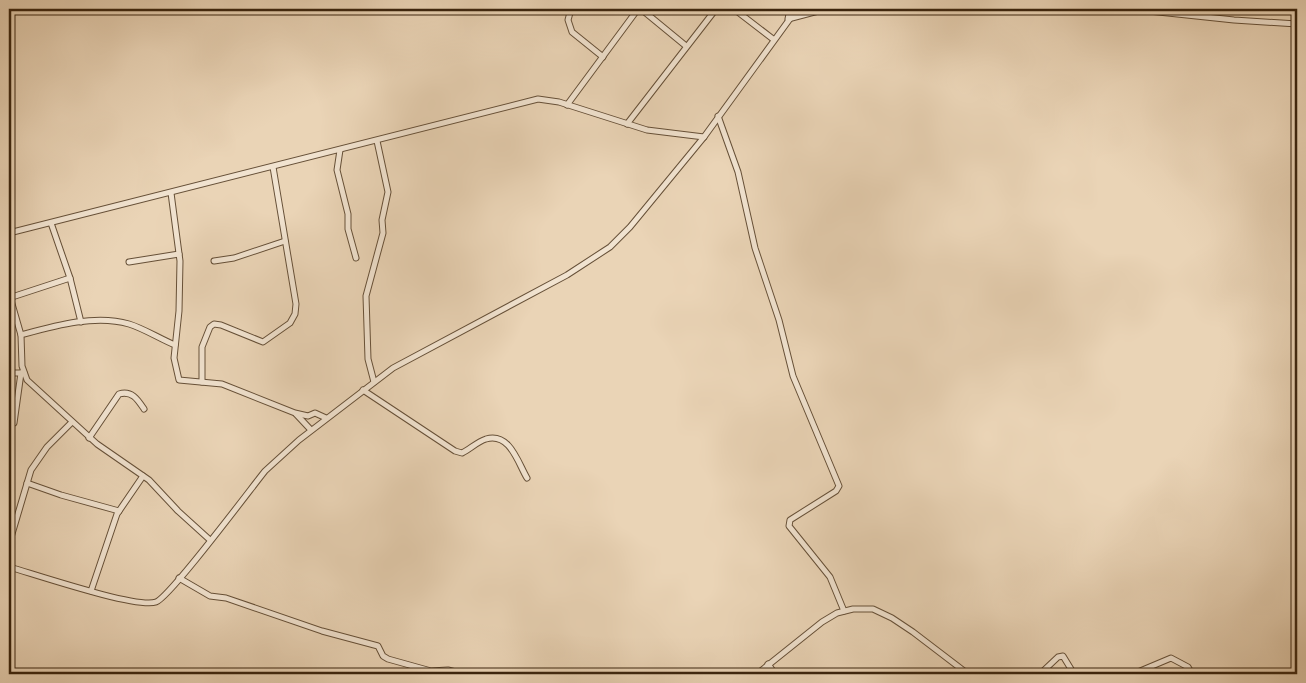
<svg xmlns="http://www.w3.org/2000/svg" width="1306" height="683" font-family="'IM FELL French Canon',serif">
<style>
.lines{fill:none;stroke-linecap:round;stroke-linejoin:round}
.minor-casing{stroke:#665038;stroke-width:7}
.minor{stroke:#f1e3d0;stroke-width:5}
</style>
<rect width="100%" height="100%" fill="#ead4b6"/>
<filter id="stains"><feTurbulence type="fractalNoise" baseFrequency=".004" numOctaves="4"/><feColorMatrix values="0 0 0 0 .2 0 0 0 0 .09 0 0 0 0 .02 0 0 0 .5 -.17"/></filter>
<radialGradient id="worn" r=".72"><stop offset=".6" stop-color="#630" stop-opacity="0"/><stop offset="1" stop-color="#630" stop-opacity=".3"/></radialGradient>
<g class="lines">
<defs>
<g id="minor">
<path d="M 571,9 L 568,20 L 572,32 L 603,57"/>
<path d="M 641,9 L 686,46"/>
<path d="M 734,9 L 773,39"/>
<path d="M 790,9 L 788,19 L 826,9"/>
<path d="M 1130,9 L 1234,20 L 1297,24"/>
<path d="M 567,105 L 638,9"/>
<path d="M 718,116 L 738,172 L 755,248 L 779,320 L 793,376 L 839,486 L 836,491 L 790,520 L 789,526 L 830,577 L 844,611"/>
<path d="M 627,124 L 716,9"/>
<path d="M 340,150 L 337,170 L 348,214 L 348,229 L 356,258"/>
<path d="M 171,193 L 180,261 L 179,311 L 174,358 L 179,380 L 222,384 L 295,413 L 308,416 L 315,413 L 326,418"/>
<path d="M 51,223 L 70,278 L 81,322"/>
<path d="M 9,233 L 538,99 L 559,102 L 647,130 L 704,137"/>
<path d="M 214,261 L 234,258 L 285,241"/>
<path d="M 129,262 L 179,254"/>
<path d="M 10,297 L 21,335 L 22,366 L 27,380 L 97,444 L 149,480 L 178,511 L 210,540"/>
<path d="M 9,298 L 70,278"/>
<path d="M 21,335 C 54,326 95,314 129,324 C 145,329 160,339 175,345"/>
<path d="M 9,373 L 24,373"/>
<path d="M 202,382 L 202,347 L 210,327 L 214,324 L 221,325 L 263,342 L 290,323 L 295,314 L 296,304 L 273,167"/>
<path d="M 374,382 L 368,359 L 366,296 L 383,233 L 382,220 L 388,192 L 377,141"/>
<path d="M 363,390 L 455,451 L 462,453 C 470,449 477,442 486,439 C 510,432 518,463 527,478"/>
<path d="M 296,414 L 311,430"/>
<path d="M 14,423 L 21,373"/>
<path d="M 89,438 L 119,394 C 132,390 138,400 144,409"/>
<path d="M 27,483 L 61,495 L 119,511"/>
<path d="M 9,544 L 31,470 L 47,447 L 72,422"/>
<path d="M 9,567 C 34,574 137,609 156,602 C 170,597 249,491 265,471 L 299,440 L 393,368 L 567,275 L 610,247 L 630,227 L 704,137 L 797,9"/>
<path d="M 179,578 L 210,596 L 226,598 L 322,631 L 378,646 L 383,656 L 388,659 L 431,671 L 448,670 L 463,674"/>
<path d="M 91,591 L 117,514 L 143,476"/>
<path d="M 768,664 L 775,674"/>
<path d="M 757,674 L 822,622 L 837,613 L 853,609 L 873,609 L 892,618 L 913,632 L 968,674"/>
<path d="M 1040,674 L 1058,657 L 1063,656 L 1074,674"/>
<path d="M 1133,674 L 1171,658 L 1188,667 L 1192,674"/>
</g>
</defs>
<use href="#minor" class="minor-casing"/>
<use href="#minor" class="minor"/>
</g>
<rect width="1306" height="683" fill="none" stroke="#ead4b6" stroke-width="30"/>
<rect x="10" y="10" width="1286" height="663" fill="none" stroke="#3a240e" stroke-width="2.5"/>
<rect x="15" y="15" width="1276" height="653" fill="none" stroke="#3a240e"/>
<rect width="100%" height="100%" filter="url(#stains)"/>
<rect width="100%" height="100%" fill="url(#worn)"/>
</svg>
